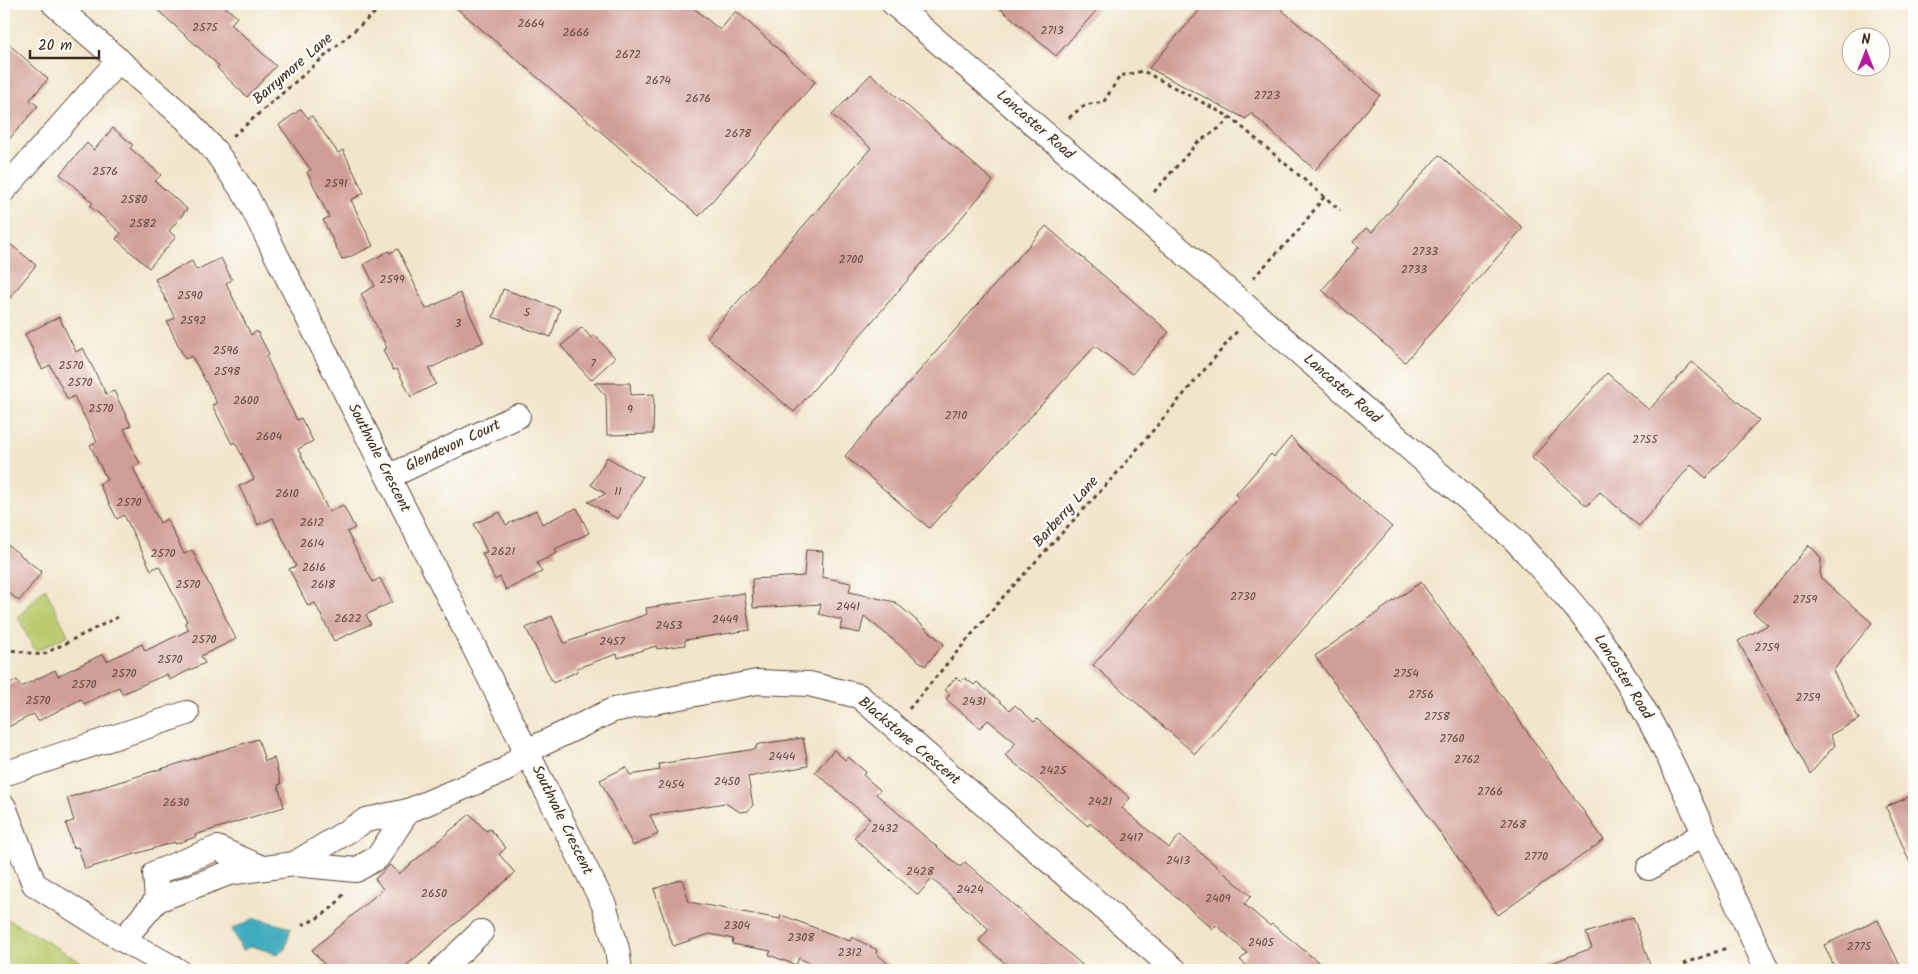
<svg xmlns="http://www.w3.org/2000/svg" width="1918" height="974" font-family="Kalam,sans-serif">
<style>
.green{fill:#bacb6e;stroke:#7a7a46}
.water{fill:#3facbe;stroke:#3d6b6e}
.building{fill:#d09e96}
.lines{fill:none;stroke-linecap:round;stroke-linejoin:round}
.minor-casing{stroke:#564638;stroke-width:26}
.path{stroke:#564638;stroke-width:3;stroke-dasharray:4 4;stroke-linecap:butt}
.minor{stroke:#fff;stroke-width:24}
.labels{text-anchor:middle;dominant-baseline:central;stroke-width:5;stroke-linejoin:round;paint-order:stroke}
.number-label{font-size:12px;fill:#60473c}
.street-label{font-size:15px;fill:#3b2a1e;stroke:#fdfcf7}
</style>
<rect width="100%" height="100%" fill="#fdfcf7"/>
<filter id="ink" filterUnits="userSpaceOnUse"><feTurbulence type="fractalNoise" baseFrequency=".02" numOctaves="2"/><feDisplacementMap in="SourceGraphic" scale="10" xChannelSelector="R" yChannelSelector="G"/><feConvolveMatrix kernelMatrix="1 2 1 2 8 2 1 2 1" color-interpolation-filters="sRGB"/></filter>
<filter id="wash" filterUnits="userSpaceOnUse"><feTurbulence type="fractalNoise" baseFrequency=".0096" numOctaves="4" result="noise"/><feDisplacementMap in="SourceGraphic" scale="20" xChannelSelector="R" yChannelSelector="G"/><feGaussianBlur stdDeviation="1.12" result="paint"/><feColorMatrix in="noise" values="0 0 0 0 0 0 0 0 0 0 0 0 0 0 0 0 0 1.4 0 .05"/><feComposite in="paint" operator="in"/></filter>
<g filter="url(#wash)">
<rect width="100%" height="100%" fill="#f1e5ca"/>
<g class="green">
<path d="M 45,588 L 68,635 L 40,649 L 34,649 L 18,617 Z"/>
<path d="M 4,917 L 95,970 L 4,970 Z"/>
</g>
<path class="water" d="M 255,918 L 291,928 L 285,949 L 277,954 L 251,946 L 242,951 L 232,929 Z"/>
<g id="blocks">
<g class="building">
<path d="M 151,4 L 222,4 L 237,17 L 231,24 L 276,66 L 247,97 L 217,68 L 219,66 Z"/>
<path d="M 452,4 L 689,4 L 720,30 L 736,11 L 815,82 L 699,216 Z"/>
<path d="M 995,4 L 1102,4 L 1056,56 Z"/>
<path d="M 1205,4 L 1275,4 L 1380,95 L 1315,170 L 1251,113 L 1246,119 L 1149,68 Z"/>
<path d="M 4,40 L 48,79 L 30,100 L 38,106 L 4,145 Z"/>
<path d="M 871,74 L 993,181 L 794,412 L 707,337 L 871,148 L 832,115 Z"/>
<path d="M 301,109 L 308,118 L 312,116 L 338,153 L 343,150 L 364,193 L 351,200 L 373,246 L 347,258 L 342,259 L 323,220 L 329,217 L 307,172 L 311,170 L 279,125 Z"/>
<path d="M 113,128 L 133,145 L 130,148 L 161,175 L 155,181 L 187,209 L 169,231 L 176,237 L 149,268 L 116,239 L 121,233 L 90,206 L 93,203 L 60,174 L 87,143 L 94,150 Z"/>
<path d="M 1439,155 L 1523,228 L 1405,362 L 1322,290 L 1359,247 L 1353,242 L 1366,228 L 1372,232 Z"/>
<path d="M 1046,226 L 1169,332 L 1132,374 L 1095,346 L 929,528 L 845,456 Z"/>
<path d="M 4,239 L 36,265 L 4,305 Z"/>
<path d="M 398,249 L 426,309 L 460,293 L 483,342 L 429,369 L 436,384 L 411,397 L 397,369 L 393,370 L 383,350 L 387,348 L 361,294 L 375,286 L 364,264 L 389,251 L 390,253 Z"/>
<path d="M 221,258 L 232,280 L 226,283 L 251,335 L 257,331 L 269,354 L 266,356 L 284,394 L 297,420 L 301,418 L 313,441 L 298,449 L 329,512 L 343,505 L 355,528 L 347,532 L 359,556 L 373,582 L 380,578 L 392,602 L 366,615 L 371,624 L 334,641 L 315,603 L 308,606 L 289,569 L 296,566 L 273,518 L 258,525 L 239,486 L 254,479 L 235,442 L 232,444 L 212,405 L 217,403 L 192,356 L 185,359 L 167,322 L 175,318 L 155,279 L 192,261 L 196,270 Z"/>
<path d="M 503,289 L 560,309 L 551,337 L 493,317 Z"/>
<path d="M 59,317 L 76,352 L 83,348 L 106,394 L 114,391 L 131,426 L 124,429 L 140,464 L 133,467 L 141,485 L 160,523 L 167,519 L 184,554 L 192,550 L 236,639 L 201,656 L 205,663 L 169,680 L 167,674 L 122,694 L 119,687 L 84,704 L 81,699 L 38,721 L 34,714 L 4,729 L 4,687 L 17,680 L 21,687 L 55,670 L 58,676 L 103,654 L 107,661 L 142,644 L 145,651 L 189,630 L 185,622 L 187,621 L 159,566 L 151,570 L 124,515 L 117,519 L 108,501 L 99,484 L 107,480 L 90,445 L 97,442 L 74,396 L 68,400 L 50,365 L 42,369 L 25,334 Z"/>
<path d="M 582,327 L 591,338 L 595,335 L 615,358 L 591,380 L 561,346 Z"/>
<path d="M 1692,362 L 1759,420 L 1706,478 L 1691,465 L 1639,526 L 1600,492 L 1587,506 L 1532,458 L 1607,373 L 1649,410 Z"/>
<path d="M 594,383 L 630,383 L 631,395 L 654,394 L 653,434 L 607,435 L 606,396 Z"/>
<path d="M 1291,437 L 1301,448 L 1392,527 L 1195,754 L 1093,665 L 1239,497 L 1236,494 L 1271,454 L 1274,457 Z"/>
<path d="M 607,457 L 641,477 L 643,476 L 618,519 L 588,502 L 606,494 L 591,485 Z"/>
<path d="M 577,508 L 589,533 L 555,549 L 557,553 L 537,563 L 542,572 L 506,590 L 500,577 L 495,580 L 482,553 L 487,552 L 474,524 L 500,512 L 506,525 L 536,510 L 542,524 Z"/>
<path d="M 4,542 L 42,572 L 19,601 L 4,589 Z"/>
<path d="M 1809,545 L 1817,553 L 1821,559 L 1820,577 L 1872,623 L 1833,671 L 1859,719 L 1830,735 L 1835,745 L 1810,774 L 1738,641 L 1768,625 L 1753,612 Z"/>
<path d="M 806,550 L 823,551 L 822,577 L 851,583 L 849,592 L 895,602 L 944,644 L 925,666 L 864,616 L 860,633 L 840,629 L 842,620 L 819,614 L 821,604 L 753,608 L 752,579 L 804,576 Z"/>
<path d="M 1421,582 L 1604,840 L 1498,915 L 1315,656 Z"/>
<path d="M 744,593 L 750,630 L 685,640 L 685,645 L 657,649 L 656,646 L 618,658 L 617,654 L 577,668 L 578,671 L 553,683 L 526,628 L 552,616 L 564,643 L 647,614 L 646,608 Z"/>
<path d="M 956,677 L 961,682 L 965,678 L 974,685 L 977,682 L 1010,710 L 1015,705 L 1034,722 L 1037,719 L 1130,798 L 1122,808 L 1169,848 L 1180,835 L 1251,896 L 1244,904 L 1270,926 L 1272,924 L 1328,970 L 1252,970 L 1240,960 L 1247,953 L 1216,925 L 1213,929 L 1090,823 L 1088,826 L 1005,755 L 1016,743 L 988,720 L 980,728 L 946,699 L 950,694 L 945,690 Z"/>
<path d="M 803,738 L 808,766 L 748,777 L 753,805 L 748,811 L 740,812 L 725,803 L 650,815 L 658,834 L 633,846 L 600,780 L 626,767 L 630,775 L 660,770 L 659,764 L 756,749 L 756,746 L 760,744 Z"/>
<path d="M 258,739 L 265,761 L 274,758 L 281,784 L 278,785 L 284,807 L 195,835 L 196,837 L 175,844 L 175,842 L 85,869 L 78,847 L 73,848 L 66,823 L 74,821 L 67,798 Z"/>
<path d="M 834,750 L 845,760 L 848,757 L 866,772 L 863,775 L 880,790 L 876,794 L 960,867 L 965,862 L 1088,970 L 1013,970 L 979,941 L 989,929 L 932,879 L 918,895 L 854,838 L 870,819 L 815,772 Z"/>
<path d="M 1914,795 L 1914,872 L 1886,807 Z"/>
<path d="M 470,814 L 486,831 L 490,829 L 506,848 L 499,854 L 515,873 L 401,970 L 329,970 L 312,950 L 383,889 L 375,879 L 390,865 L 399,874 Z"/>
<path d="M 682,879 L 689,902 L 780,919 L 781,915 L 850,941 L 852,937 L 877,950 L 876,953 L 895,970 L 824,970 L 799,958 L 796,965 L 769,955 L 771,951 L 732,944 L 733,939 L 710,934 L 673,946 L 654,889 Z"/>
<path d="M 1633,917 L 1652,970 L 1538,970 L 1538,968 L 1592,948 L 1586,933 Z"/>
<path d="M 1878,920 L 1902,970 L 1836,970 L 1824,945 Z"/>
</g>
</g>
</g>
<g filter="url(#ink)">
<use href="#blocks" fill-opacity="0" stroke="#564638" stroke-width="1"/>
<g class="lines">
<defs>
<g id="minor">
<path d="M 54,4 L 186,119 L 216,152 L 247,197 L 604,905 L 617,949 L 620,970"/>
<path d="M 894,4 L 1253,312 L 1515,540 C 1545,573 1576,605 1601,641 C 1644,702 1675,768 1705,835 C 1726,880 1747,925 1767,970"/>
<path d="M 4,190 L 119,60"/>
<path d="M 388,477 L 518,416"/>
<path d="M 4,774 L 187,713"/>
<path d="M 4,807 L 34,884 L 123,940 L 177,970"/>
<path d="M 294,864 L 356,870 L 378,857 L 408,811"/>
<path d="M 1649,868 L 1704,833"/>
<path d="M 157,900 L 155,873 L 217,848 L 262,868"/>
<path d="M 123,940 L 157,900 L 229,873 L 294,864 L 366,820 L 408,811 L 505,770 L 527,751 L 613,710 L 757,682 L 809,684 L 859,696 L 1175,970"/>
<path d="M 441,970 L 481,932"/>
</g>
</defs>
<use href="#minor" class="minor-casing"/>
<g class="path">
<path d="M 1069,118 C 1082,107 1086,102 1103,103 L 1120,76 L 1143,71 L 1230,117 L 1340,210"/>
<path d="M 233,136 L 385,4"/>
<path d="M 1154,192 L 1197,143 L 1221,127 L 1230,117"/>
<path d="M 1253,278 L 1298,231 L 1324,197"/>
<path d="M 4,649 L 42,655 L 118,617"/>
<path d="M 909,709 L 1004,596 L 1117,473 L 1239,329"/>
<path d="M 302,925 C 320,918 336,908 345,891"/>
<path d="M 1684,964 L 1729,947"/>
</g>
<use href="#minor" class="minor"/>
</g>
</g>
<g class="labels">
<g class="number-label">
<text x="531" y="23">2664</text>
<text x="205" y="27">2575</text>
<text x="1052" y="30">2713</text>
<text x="576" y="32">2666</text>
<text x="628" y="54">2672</text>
<text x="658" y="80">2674</text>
<text x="1267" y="95">2723</text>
<text x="698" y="98">2676</text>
<text x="738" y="133">2678</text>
<text x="105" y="171">2576</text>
<text x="336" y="183">2591</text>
<text x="134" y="199">2580</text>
<text x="143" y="223">2582</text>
<text x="1425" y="251">2733</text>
<text x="851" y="259">2700</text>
<text x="1414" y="269">2733</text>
<text x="392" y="279">2599</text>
<text x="190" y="295">2590</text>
<text x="527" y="312">5</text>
<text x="193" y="320">2592</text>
<text x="458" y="323">3</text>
<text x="226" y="350">2596</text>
<text x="593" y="363">7</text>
<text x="71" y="365">2570</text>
<text x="227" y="371">2598</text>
<text x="80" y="382">2570</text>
<text x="246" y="400">2600</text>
<text x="101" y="408">2570</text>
<text x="630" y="409">9</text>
<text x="956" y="415">2710</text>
<text x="269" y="436">2604</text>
<text x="1645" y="439">2755</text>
<text x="618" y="491">11</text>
<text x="287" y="493">2610</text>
<text x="129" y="502">2570</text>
<text x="312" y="522">2612</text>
<text x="312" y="543">2614</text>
<text x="503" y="551">2621</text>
<text x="163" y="553">2570</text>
<text x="314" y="567">2616</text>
<text x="188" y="584">2570</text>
<text x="323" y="584">2618</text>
<text x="1243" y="596">2730</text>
<text x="1805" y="599">2759</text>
<text x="848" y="606">2441</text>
<text x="348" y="618">2622</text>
<text x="725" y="619">2449</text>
<text x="669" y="625">2453</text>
<text x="204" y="639">2570</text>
<text x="612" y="641">2457</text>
<text x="1767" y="647">2759</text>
<text x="170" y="659">2570</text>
<text x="124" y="673">2570</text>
<text x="1406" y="673">2754</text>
<text x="84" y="684">2570</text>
<text x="1421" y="694">2756</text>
<text x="1808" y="697">2759</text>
<text x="38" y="700">2570</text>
<text x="974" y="701">2431</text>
<text x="1437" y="716">2758</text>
<text x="1452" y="738">2760</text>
<text x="782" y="756">2444</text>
<text x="1467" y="759">2762</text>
<text x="1053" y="770">2425</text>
<text x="727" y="781">2450</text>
<text x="671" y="784">2454</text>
<text x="1490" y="791">2766</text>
<text x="1100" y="801">2421</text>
<text x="176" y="802">2630</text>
<text x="1513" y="824">2768</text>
<text x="885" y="828">2432</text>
<text x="1131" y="837">2417</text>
<text x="1536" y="856">2770</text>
<text x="1178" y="860">2413</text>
<text x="920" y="871">2428</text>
<text x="970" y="889">2424</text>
<text x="434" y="893">2650</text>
<text x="1218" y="898">2409</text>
<text x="737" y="925">2304</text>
<text x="801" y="937">2308</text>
<text x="1261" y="942">2405</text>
<text x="1859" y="946">2775</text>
<text x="850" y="952">2312</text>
</g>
<g class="street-label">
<text transform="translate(293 69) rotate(-41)">Barrymore Lane</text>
<text transform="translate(1035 125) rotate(41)">Lancaster Road</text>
<text transform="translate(1342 389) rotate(41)">Lancaster Road</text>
<text transform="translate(453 446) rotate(-25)">Glendevon Court</text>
<text transform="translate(379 458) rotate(63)">Southvale Crescent</text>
<text transform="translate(1066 512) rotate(-48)">Barberry Lane</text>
<text transform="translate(1623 677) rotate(58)">Lancaster Road</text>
<text transform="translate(909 741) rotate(40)">Blackstone Crescent</text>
<text transform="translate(562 820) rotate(64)">Southvale Crescent</text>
</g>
</g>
<rect width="1918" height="974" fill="none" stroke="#fdfcf7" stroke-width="20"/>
<g transform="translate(1866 52)"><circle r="24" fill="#fdfcf7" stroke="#afa8a0"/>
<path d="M0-4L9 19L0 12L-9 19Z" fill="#b5179e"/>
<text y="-8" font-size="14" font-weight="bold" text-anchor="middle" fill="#3b2a1e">N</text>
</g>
<path d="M30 50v8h69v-8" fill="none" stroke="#3b2a1e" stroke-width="2.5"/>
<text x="38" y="50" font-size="15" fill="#3b2a1e" stroke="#fdfcf7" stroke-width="4" paint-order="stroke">20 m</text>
</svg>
